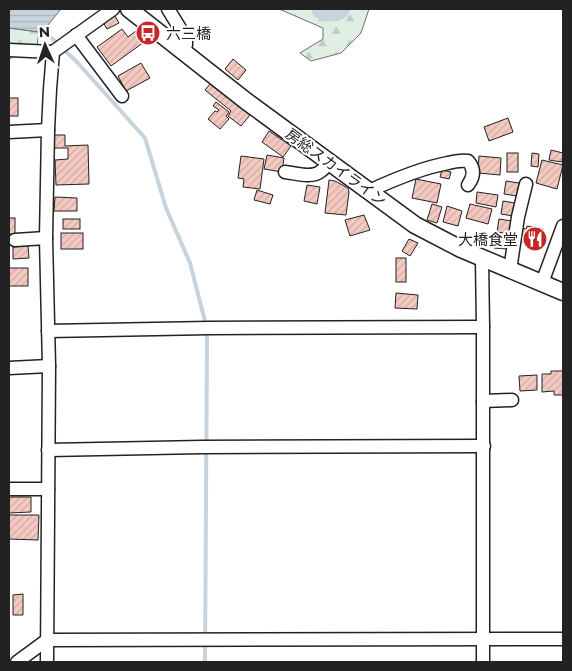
<svg xmlns="http://www.w3.org/2000/svg" width="572" height="671" font-family="Montserrat,'Noto Sans JP',sans-serif">
<style>
.forest{fill:url(#forest-firs);stroke:#6f6f6f}
.water{fill:url(#water-rules);stroke:#6f6f6f}
.lines{fill:none;stroke-linecap:round;stroke-linejoin:round}
.stream{stroke:#c7d3dd;stroke-width:4}
.river{stroke:#c7d3dd;stroke-width:21}
.building{fill:url(#building-hatch);stroke:#222}
.minor-casing{stroke:#222;stroke-width:15}
.major-casing{stroke:#222;stroke-width:19}
.minor{stroke:#fff;stroke-width:12}
.major{stroke:#fff;stroke-width:16}
.labels{text-anchor:middle;dominant-baseline:central;stroke-width:4;stroke-linejoin:round;paint-order:stroke}
.poi-label{font-size:15px;fill:#222;stroke:#fff;text-anchor:start}
.street-label{font-size:15px;fill:#222;stroke:#fff}
</style>
<defs>
<pattern id="forest-firs" width="22" height="20" patternUnits="userSpaceOnUse" patternTransform="scale(1.25)"><rect width="22" height="20" fill="#e0efe3"/><path d="M5 1l3.5 6h-7zM16 11l3.5 6h-7z" fill="#c0cdc2"/></pattern>
<pattern id="water-rules" width="6" height="5" patternUnits="userSpaceOnUse" patternTransform="scale(1.25)"><rect width="6" height="5" fill="#c7d3dd"/><path d="M0 2.5h6" fill="none" stroke="#abb5bd"/></pattern>
<pattern id="building-hatch" width="6" height="6" patternUnits="userSpaceOnUse" patternTransform="scale(1.25)"><rect width="6" height="6" fill="#f3c9c0"/><path d="M-1 1l2-2M0 6l6-6M5 7l2-2" fill="none" stroke="#d0aca5"/></pattern>
</defs>
<rect width="100%" height="100%" fill="#fff"/>
<g class="forest">
<path d="M 279,9 L 369,9 L 361,33 L 341,53 L 311,61 L 300,53 L 323,39 L 323,28 Z"/>
<path d="M 9,28 L 39,32 L 37,45 L 9,59 Z"/>
</g>
<path class="water" d="M 9,9 L 61,9 L 48,25 L 39,32 L 9,28 Z"/>
<g class="lines">
<path class="stream" d="M 40,27 L 77,62 L 145,138 L 166,208 L 190,263 L 206,325 L 207,338 L 205,662"/>
<path class="river" d="M 322,9 C 327,11 335,12 339,9"/>
</g>
<g class="building">
<path d="M 115,16 L 119,23 L 107,29 L 103,22 Z"/>
<path d="M 122,29 L 128,37 L 136,31 L 144,42 L 111,66 L 97,47 Z"/>
<path d="M 233,59 L 246,70 L 238,80 L 225,69 Z"/>
<path d="M 141,63 L 150,78 L 126,91 L 118,76 Z"/>
<path d="M 210,84 L 250,115 L 241,126 L 228,116 L 231,111 L 205,90 Z"/>
<rect x="9" y="98" width="9" height="18"/>
<path d="M 216,102 L 229,112 L 226,116 L 229,119 L 220,129 L 208,119 L 215,111 L 217,112 L 219,110 L 213,106 Z"/>
<path d="M 508,118 L 513,132 L 489,141 L 484,127 Z"/>
<path d="M 269,131 L 291,146 L 283,157 L 262,142 Z"/>
<path d="M 53,135 L 65,135 L 65,146 L 88,145 L 89,184 L 56,185 L 55,160 L 68,159 L 68,148 L 53,148 Z"/>
<path d="M 551,150 L 563,153 L 562,162 L 549,160 Z"/>
<rect x="507" y="153" width="11" height="19"/>
<path d="M 532,153 L 539,154 L 538,167 L 531,166 Z"/>
<path d="M 267,155 L 284,158 L 282,172 L 264,169 Z"/>
<path d="M 241,156 L 264,159 L 260,189 L 243,187 L 244,179 L 238,178 Z"/>
<path d="M 479,156 L 501,158 L 500,175 L 478,173 Z"/>
<path d="M 542,160 L 563,165 L 557,189 L 536,183 Z"/>
<path d="M 442,170 L 451,172 L 449,179 L 440,177 Z"/>
<path d="M 416,179 L 441,184 L 437,203 L 412,198 Z"/>
<path d="M 329,180 L 335,181 L 348,188 L 349,192 L 346,215 L 325,213 Z"/>
<path d="M 506,181 L 519,183 L 517,196 L 504,194 Z"/>
<path d="M 307,185 L 320,187 L 317,204 L 304,201 Z"/>
<path d="M 257,190 L 273,195 L 270,204 L 254,200 Z"/>
<path d="M 477,192 L 498,195 L 496,207 L 476,203 Z"/>
<path d="M 55,197 L 77,198 L 77,211 L 54,211 Z"/>
<path d="M 503,201 L 515,203 L 513,216 L 501,214 Z"/>
<path d="M 432,204 L 442,207 L 437,223 L 427,220 Z"/>
<path d="M 470,204 L 492,209 L 488,224 L 466,218 Z"/>
<path d="M 447,206 L 462,211 L 458,226 L 443,222 Z"/>
<path d="M 364,215 L 370,230 L 350,236 L 345,220 Z"/>
<rect x="9" y="218" width="6" height="16"/>
<rect x="63" y="219" width="17" height="10"/>
<path d="M 499,219 L 512,221 L 510,234 L 497,232 Z"/>
<path d="M 527,226 L 543,229 L 542,234 L 546,235 L 545,244 L 542,243 L 541,246 L 523,243 L 524,236 L 520,235 L 521,228 L 526,229 Z"/>
<rect x="61" y="233" width="22" height="16"/>
<path d="M 495,236 L 508,237 L 507,249 L 494,248 Z"/>
<path d="M 409,239 L 418,243 L 410,256 L 402,251 Z"/>
<path d="M 28,246 L 29,258 L 13,259 L 13,247 Z"/>
<rect x="396" y="258" width="10" height="24"/>
<rect x="9" y="268" width="19" height="18"/>
<path d="M 396,293 L 418,295 L 417,309 L 395,308 Z"/>
<path d="M 551,371 L 563,371 L 563,395 L 554,395 L 554,391 L 542,392 L 542,374 L 551,374 Z"/>
<path d="M 537,375 L 537,390 L 520,391 L 519,376 Z"/>
<path d="M 9,497 L 31,497 L 31,512 L 9,513 Z"/>
<path d="M 9,515 L 39,515 L 38,540 L 9,539 Z"/>
<path d="M 23,594 L 23,615 L 13,615 L 13,595 Z"/>
</g>
<g class="lines">
<defs>
<g id="minor">
<path d="M 168,9 L 186,38 L 186,45 L 181,50"/>
<path d="M 76,35 L 122,96"/>
<path d="M 9,50 L 53,52"/>
<path d="M 9,132 L 48,130"/>
<path d="M 285,172 C 295,173 312,179 321,171 C 324,169 327,165 329,162"/>
<path d="M 369,191 C 395,179 421,168 448,163 C 455,161 461,160 468,161 C 475,169 474,177 468,185"/>
<path d="M 15,240 L 46,238"/>
<path d="M 482,259 L 483,327 L 483,662"/>
<path d="M 510,270 L 518,217 L 526,184"/>
<path d="M 542,283 L 563,226"/>
<path d="M 48,331 L 209,328 L 483,327"/>
<path d="M 9,368 L 49,366"/>
<path d="M 483,401 L 512,400"/>
<path d="M 48,450 L 202,447 L 484,446"/>
<path d="M 9,489 L 48,489"/>
<path d="M 17,662 L 47,640 L 563,639"/>
<path d="M 47,662 L 49,366 L 46,238 L 48,130 L 50,89 L 53,52 L 113,9"/>
</g>
<path id="major" d="M 129,9 L 246,101 L 415,225 L 461,249 L 563,292"/>
</defs>
<use href="#minor" class="minor-casing"/>
<use href="#major" class="major-casing"/>
<use href="#minor" class="minor"/>
<use href="#major" class="major"/>
</g>
<defs>
<symbol id="bus-disc" viewBox="-11 -11 22 22"><circle r="9.5" fill="#c62828" stroke="#fff"/><path d="M-5-6H5V4H4V6H2V4H-2V6H-4V4H-5ZM-3.5-4V0h7V-4ZM-3.5 1.2v1.5H-2V1.2ZM2 1.2v1.5H3.5V1.2Z" fill="#fff"/></symbol>
<symbol id="restaurant-disc" viewBox="-11 -11 22 22"><circle r="9.5" fill="#c62828" stroke="#fff"/><path d="M-5-6h1v4h1v-4h1v4h1v-4h1v5L-1.5 .5V6h-2V.5L-5-1ZM5-6V6H3V1.5H1.5Q1.5-4 5-6Z" fill="#fff"/></symbol>
</defs>
<g fill-rule="evenodd">
<use href="#bus-disc" x="134" y="19" width="28" height="28"/>
<use href="#restaurant-disc" x="521" y="225" width="28" height="28"/>
</g>
<g class="labels">
<g class="poi-label">
<text x="166" y="33">六三橋</text>
<text x="518" y="239" text-anchor="end">大橋食堂</text>
</g>
<g class="street-label">
<text transform="translate(336 167) rotate(36)">房総スカイライン</text>
</g>
</g>
<rect width="572" height="671" fill="none" stroke="#222222" stroke-width="20"/>
<g transform="translate(45 45) rotate(357)" stroke="#ffffff" stroke-width="4" paint-order="stroke">
<path d="M0-4L9 19L0 12L-9 19Z" fill="#222222"/>
<text y="-8" font-size="14" font-weight="bold" text-anchor="middle" fill="#222222">N</text>
</g>
</svg>
